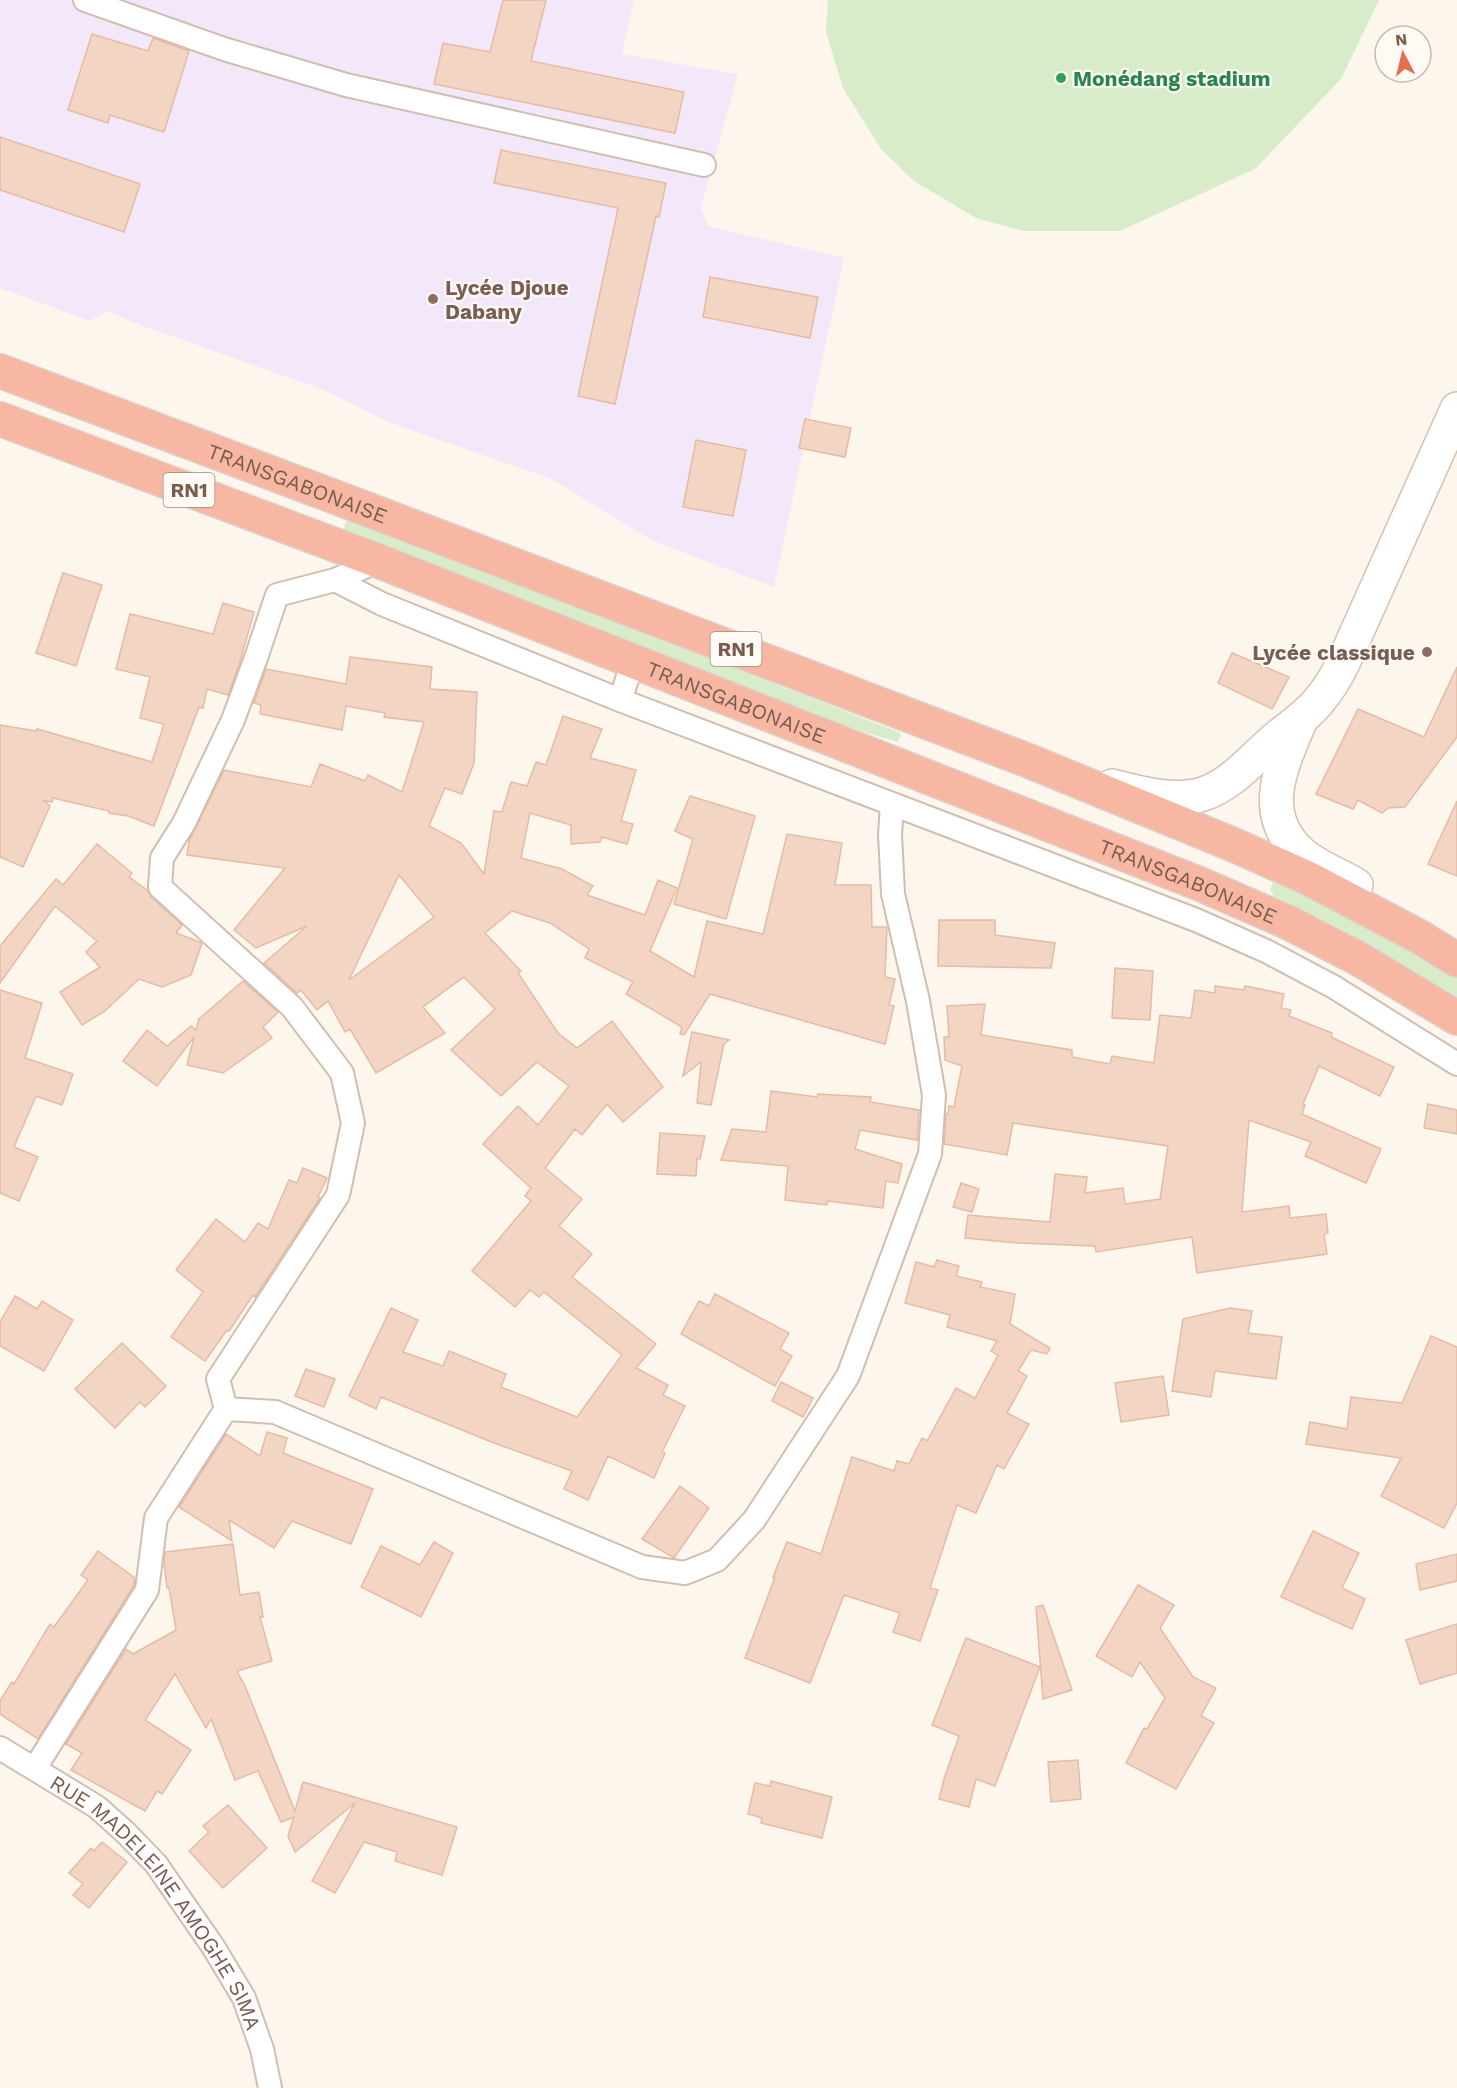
<svg xmlns="http://www.w3.org/2000/svg" width="1457" height="2088" font-family="'Work Sans',sans-serif">
<style>
.education{fill:#f3e8fa}
.green{fill:#d8ecc9}
.building{fill:#f3d5c3;stroke:#e6bba3;stroke-width:1.5;fill-rule:evenodd}
.lines{fill:none;stroke-linecap:round;stroke-linejoin:round}
.street-casing{stroke:#d1beb0;stroke-width:26}
.secondary-casing{stroke:#d6c0b0;stroke-width:36}
.highway-casing{stroke:#dad1cd;stroke-width:36}
.street{stroke:#fff;stroke-width:22}
.secondary{stroke:#fff;stroke-width:33}
.highway{stroke:#f7b7a3;stroke-width:33}
.leisure-dot{fill:#2e9e5b;stroke:#fffaf3;stroke-width:2}
.education-dot{fill:#8d6e63;stroke:#fffaf3;stroke-width:2}
.labels{text-anchor:middle;dominant-baseline:central;stroke-width:4.5;stroke-linejoin:round;paint-order:stroke}
.shield{fill:#fffaf3;stroke:#a28b7f;stroke-width:1.5}
.shield-label{font-size:20px;font-weight:bold;fill:#7a5c4d}
.leisure-label{font-size:21px;font-weight:bold;fill:#27864d;stroke:#fffaf3;text-anchor:start}
.education-label{font-size:21px;font-weight:bold;fill:#785e54;stroke:#fffaf3;text-anchor:start}
.street-label{font-size:21px;fill:#7a5c4d;stroke:#fffaf3}
</style>
<rect width="100%" height="100%" fill="#fdf6ec"/>
<path class="education" d="M 0,0 L 634,0 L 622,54 L 738,74 L 701,208 L 708,226 L 844,258 L 774,587 L 651,540 L 552,479 L 391,423 L 324,390 L 143,326 L 107,311 L 90,321 L 0,288 Z"/>
<g class="green">
<path d="M 828,0 L 1379,0 L 1341,79 L 1255,169 L 1120,231 L 1024,231 L 976,218 L 914,181 L 881,149 L 843,88 L 826,32 Z"/>
<path d="M 347,518 L 901,733 L 898,742 C 808,717 723,679 637,645 C 539,606 441,569 343,532 Z"/>
<path d="M 1280,881 L 1414,951 L 1457,978 L 1457,997 L 1335,926 L 1274,897 L 1270,889 L 1273,882 Z"/>
</g>
<g class="building">
<path d="M 503,0 L 546,0 L 531,61 L 684,92 L 675,133 L 434,84 L 443,43 L 490,52 Z"/>
<path d="M 92,34 L 148,51 L 153,38 L 189,51 L 164,132 L 110,115 L 108,123 L 68,110 Z"/>
<path d="M 0,137 L 140,184 L 124,232 L 0,190 Z"/>
<path d="M 501,150 L 666,183 L 659,217 L 656,216 L 615,404 L 578,396 L 618,208 L 494,183 Z"/>
<path d="M 710,277 L 818,297 L 810,338 L 703,317 Z"/>
<path d="M 805,419 L 851,428 L 845,457 L 799,448 Z"/>
<path d="M 696,440 L 746,450 L 733,516 L 683,507 Z"/>
<path d="M 63,573 L 102,585 L 76,666 L 36,653 Z"/>
<path d="M 223,603 L 254,612 L 239,665 L 228,695 L 207,689 L 203,708 L 199,707 L 154,826 L 128,816 L 109,813 L 109,811 L 53,798 L 52,802 L 43,800 L 50,806 L 23,867 L 0,857 L 0,725 L 36,731 L 37,729 L 152,762 L 164,724 L 140,718 L 150,677 L 116,669 L 130,614 L 213,634 Z"/>
<path d="M 1232,653 L 1289,677 L 1272,709 L 1218,683 Z"/>
<path d="M 350,657 L 432,667 L 430,689 L 477,692 L 474,763 L 462,794 L 445,788 L 429,826 L 461,843 L 484,874 L 494,811 L 502,812 L 511,782 L 527,786 L 536,762 L 546,765 L 563,716 L 602,729 L 590,758 L 636,770 L 621,821 L 633,824 L 627,844 L 602,837 L 600,842 L 571,844 L 571,825 L 530,813 L 521,858 L 562,869 L 593,886 L 587,895 L 645,915 L 658,880 L 677,888 L 650,951 L 694,977 L 707,921 L 763,934 L 787,834 L 842,843 L 835,885 L 871,885 L 872,927 L 887,927 L 885,977 L 895,979 L 889,1005 L 894,1006 L 885,1044 L 710,994 L 684,1035 L 680,1034 L 682,1027 L 626,994 L 633,982 L 585,958 L 589,949 L 550,923 L 512,911 L 485,933 L 521,971 L 518,973 L 558,1033 L 577,1048 L 612,1021 L 663,1087 L 623,1122 L 607,1104 L 582,1135 L 575,1129 L 545,1168 L 582,1199 L 559,1226 L 592,1254 L 572,1277 L 656,1344 L 636,1368 L 668,1385 L 663,1395 L 685,1406 L 662,1452 L 665,1453 L 654,1478 L 608,1456 L 588,1500 L 564,1489 L 572,1471 L 494,1443 L 381,1397 L 376,1409 L 349,1396 L 391,1308 L 418,1320 L 403,1352 L 443,1366 L 449,1351 L 506,1374 L 501,1387 L 577,1417 L 622,1355 L 544,1292 L 539,1297 L 530,1290 L 515,1307 L 472,1271 L 531,1201 L 525,1196 L 531,1188 L 483,1144 L 518,1106 L 538,1125 L 569,1086 L 537,1062 L 501,1096 L 451,1050 L 495,1009 L 464,977 L 423,1007 L 445,1033 L 376,1073 L 350,1029 L 345,1032 L 328,1001 L 317,1010 L 301,990 L 297,993 L 264,963 L 307,926 L 256,948 L 234,930 L 285,868 L 187,855 L 189,841 L 224,770 L 311,787 L 320,764 L 365,781 L 368,775 L 402,792 L 424,722 L 384,717 L 385,713 L 346,706 L 342,730 L 260,714 L 261,705 L 254,703 L 266,669 L 346,684 ZM 399,875 L 434,917 L 349,980 Z"/>
<path d="M 1457,667 L 1457,737 L 1405,807 L 1388,808 L 1382,813 L 1358,800 L 1353,809 L 1316,794 L 1358,709 L 1424,737 Z"/>
<path d="M 690,796 L 755,816 L 726,919 L 674,904 L 693,839 L 675,831 Z"/>
<path d="M 1457,801 L 1457,876 L 1428,864 Z"/>
<path d="M 97,844 L 132,873 L 129,877 L 147,890 L 151,897 L 182,925 L 176,933 L 202,943 L 191,975 L 162,987 L 139,979 L 105,1011 L 82,1025 L 60,992 L 100,967 L 86,952 L 97,941 L 55,906 L 0,983 L 0,946 L 56,879 L 63,885 Z"/>
<path d="M 939,920 L 995,920 L 995,935 L 1055,943 L 1051,968 L 938,966 Z"/>
<path d="M 1115,968 L 1153,971 L 1150,1020 L 1112,1018 Z"/>
<path d="M 243,981 L 278,1012 L 263,1027 L 272,1038 L 223,1073 L 187,1065 L 194,1037 L 157,1086 L 123,1061 L 147,1030 L 167,1046 L 191,1026 L 196,1030 L 199,1019 Z"/>
<path d="M 1215,986 L 1244,990 L 1245,986 L 1284,994 L 1281,1008 L 1291,1010 L 1289,1016 L 1332,1033 L 1331,1037 L 1394,1067 L 1380,1096 L 1319,1066 L 1303,1104 L 1305,1105 L 1302,1114 L 1381,1149 L 1366,1183 L 1305,1156 L 1311,1142 L 1249,1120 L 1242,1212 L 1289,1206 L 1290,1218 L 1326,1214 L 1328,1233 L 1324,1234 L 1327,1254 L 1197,1273 L 1192,1237 L 1096,1252 L 1095,1246 L 1018,1243 L 965,1238 L 968,1215 L 1050,1222 L 1055,1174 L 1087,1177 L 1085,1193 L 1123,1188 L 1125,1204 L 1160,1199 L 1168,1146 L 1013,1123 L 1007,1155 L 944,1144 L 946,1114 L 948,1114 L 949,1106 L 954,1107 L 962,1066 L 945,1060 L 944,1037 L 949,1037 L 947,1006 L 985,1004 L 981,1035 L 1072,1050 L 1072,1057 L 1110,1064 L 1112,1056 L 1154,1063 L 1160,1015 L 1191,1018 L 1195,990 L 1215,993 Z"/>
<path d="M 0,990 L 42,1003 L 25,1058 L 73,1074 L 62,1105 L 36,1096 L 14,1147 L 38,1157 L 19,1201 L 0,1193 Z"/>
<path d="M 692,1032 L 729,1040 L 724,1044 L 711,1105 L 697,1103 L 701,1062 L 683,1076 Z"/>
<path d="M 771,1091 L 817,1097 L 818,1094 L 871,1097 L 870,1102 L 919,1110 L 917,1140 L 860,1130 L 855,1149 L 902,1164 L 898,1183 L 886,1181 L 883,1208 L 828,1201 L 827,1205 L 785,1200 L 788,1166 L 721,1160 L 732,1129 L 766,1132 Z"/>
<path d="M 1428,1104 L 1457,1110 L 1457,1134 L 1424,1128 Z"/>
<path d="M 660,1133 L 705,1136 L 700,1159 L 697,1159 L 696,1176 L 657,1174 Z"/>
<path d="M 303,1168 L 327,1178 L 318,1197 L 320,1198 L 255,1297 L 253,1295 L 229,1331 L 227,1330 L 205,1361 L 171,1337 L 203,1292 L 176,1270 L 216,1219 L 245,1242 L 258,1223 L 268,1229 L 289,1180 L 297,1183 Z"/>
<path d="M 961,1183 L 979,1189 L 972,1212 L 953,1207 Z"/>
<path d="M 937,1260 L 959,1266 L 956,1276 L 982,1282 L 980,1287 L 1015,1294 L 1010,1324 L 1050,1348 L 1047,1354 L 1031,1350 L 1018,1371 L 1027,1376 L 1007,1413 L 1029,1424 L 1004,1469 L 997,1465 L 976,1513 L 957,1505 L 930,1588 L 938,1590 L 920,1641 L 893,1632 L 900,1613 L 844,1595 L 810,1683 L 745,1658 L 775,1577 L 773,1577 L 787,1542 L 821,1554 L 852,1457 L 894,1471 L 897,1461 L 909,1464 L 922,1438 L 927,1441 L 956,1388 L 975,1398 L 998,1355 L 991,1351 L 997,1341 L 947,1327 L 950,1315 L 905,1303 L 916,1262 L 934,1267 Z"/>
<path d="M 715,1294 L 789,1333 L 780,1349 L 792,1356 L 775,1386 L 681,1334 L 699,1301 L 709,1306 Z"/>
<path d="M 15,1296 L 37,1309 L 42,1301 L 73,1320 L 44,1371 L 0,1346 L 0,1322 Z"/>
<path d="M 1230,1308 L 1252,1311 L 1248,1333 L 1282,1337 L 1276,1379 L 1215,1371 L 1211,1397 L 1172,1391 L 1183,1319 Z"/>
<path d="M 1431,1336 L 1457,1347 L 1457,1503 L 1444,1528 L 1381,1496 L 1401,1458 L 1306,1444 L 1310,1422 L 1347,1429 L 1351,1397 L 1402,1403 Z"/>
<path d="M 122,1343 L 166,1386 L 145,1407 L 140,1402 L 115,1428 L 75,1389 Z"/>
<path d="M 306,1369 L 335,1379 L 324,1407 L 295,1396 Z"/>
<path d="M 1163,1376 L 1169,1415 L 1121,1422 L 1115,1383 Z"/>
<path d="M 781,1382 L 813,1398 L 803,1417 L 772,1401 Z"/>
<path d="M 267,1432 L 287,1438 L 283,1453 L 373,1489 L 351,1544 L 292,1521 L 274,1548 L 229,1520 L 232,1541 L 179,1507 L 226,1434 L 260,1456 Z"/>
<path d="M 680,1486 L 709,1508 L 674,1558 L 642,1539 Z"/>
<path d="M 1313,1531 L 1359,1553 L 1342,1588 L 1365,1599 L 1352,1629 L 1281,1597 Z"/>
<path d="M 434,1542 L 453,1553 L 421,1617 L 361,1587 L 381,1546 L 420,1565 Z"/>
<path d="M 233,1544 L 240,1595 L 259,1592 L 263,1617 L 260,1617 L 272,1661 L 237,1671 L 245,1686 L 295,1811 L 303,1782 L 457,1827 L 442,1875 L 395,1861 L 397,1852 L 364,1842 L 335,1893 L 312,1881 L 355,1803 L 295,1852 L 288,1836 L 294,1817 L 281,1822 L 258,1771 L 235,1780 L 211,1719 L 206,1728 L 175,1674 L 145,1720 L 191,1750 L 162,1794 L 157,1791 L 145,1811 L 71,1770 L 82,1753 L 66,1744 L 126,1649 L 133,1654 L 176,1630 L 169,1588 L 167,1588 L 164,1563 L 165,1552 Z"/>
<path d="M 98,1551 L 135,1578 L 134,1585 L 38,1739 L 0,1714 L 0,1701 L 12,1682 L 14,1684 L 50,1624 L 54,1627 L 88,1580 L 81,1575 Z"/>
<path d="M 1457,1554 L 1457,1581 L 1420,1590 L 1416,1564 Z"/>
<path d="M 1138,1585 L 1174,1605 L 1160,1628 L 1193,1677 L 1216,1688 L 1201,1716 L 1214,1723 L 1176,1789 L 1126,1763 L 1144,1728 L 1147,1729 L 1165,1698 L 1140,1662 L 1132,1677 L 1096,1656 Z"/>
<path d="M 1043,1605 L 1072,1690 L 1043,1699 L 1036,1607 Z"/>
<path d="M 1457,1624 L 1457,1673 L 1420,1684 L 1406,1640 Z"/>
<path d="M 966,1638 L 1040,1667 L 995,1786 L 976,1779 L 969,1807 L 939,1799 L 944,1779 L 959,1736 L 932,1725 Z"/>
<path d="M 1078,1760 L 1081,1799 L 1051,1802 L 1048,1762 Z"/>
<path d="M 771,1781 L 832,1797 L 822,1838 L 761,1823 L 762,1818 L 748,1814 L 755,1783 L 770,1786 Z"/>
<path d="M 228,1805 L 267,1848 L 223,1888 L 189,1851 L 209,1832 L 203,1826 Z"/>
<path d="M 102,1842 L 127,1862 L 89,1908 L 73,1895 L 83,1884 L 69,1873 L 91,1848 L 94,1851 Z"/>
</g>
<g class="lines">
<defs>
<g id="street">
<path d="M 85,0 L 224,49 L 346,85 L 704,165"/>
<path d="M 378,561 L 335,580 L 277,595 L 257,655 L 233,720 L 184,823 L 162,858 L 160,887 L 292,1007 L 342,1073 L 353,1123 L 338,1195 L 218,1379 L 226,1409 L 275,1412 L 642,1567 L 685,1573 L 717,1560 L 754,1520 L 848,1376 L 930,1154 L 934,1095 L 918,1001 L 893,894 L 890,834 L 892,805"/>
<path d="M 335,580 L 382,604 L 620,700 L 1196,920 L 1266,951 L 1334,987 L 1457,1064"/>
<path d="M 620,700 L 633,662"/>
<path id="s1" d="M 0,1748 L 97,1807 L 126,1833 L 156,1864 L 214,1948 L 244,1998 L 262,2049 L 270,2088"/>
<path d="M 35,1768 L 147,1590 L 156,1518 L 226,1409"/>
</g>
<g id="secondary">
<path d="M 1300,722 C 1281,766 1258,814 1300,852 C 1316,867 1338,874 1356,885"/>
<path d="M 1112,786 C 1141,793 1174,803 1203,794 C 1234,784 1256,754 1280,735 C 1294,724 1306,716 1318,702 C 1328,690 1336,678 1343,663 L 1457,409"/>
</g>
<g id="highway">
<path id="s2" d="M 0,371 L 335,497 L 1029,761 L 1234,845 L 1308,878 L 1420,937 L 1457,960"/>
<path id="s3" d="M 0,419 L 378,561 L 1200,884 L 1287,922 L 1359,959 L 1457,1018"/>
</g>
</defs>
<use href="#street" class="street-casing"/>
<use href="#secondary" class="secondary-casing"/>
<use href="#highway" class="highway-casing"/>
<use href="#street" class="street"/>
<use href="#secondary" class="secondary"/>
<use href="#highway" class="highway"/>
</g>
<circle class="leisure-dot" cx="1061" cy="78" r="6"/>
<g class="education-dot">
<circle cx="433" cy="299" r="6"/>
<circle cx="1427" cy="652" r="6"/>
</g>
<g class="labels">
<g class="shield">
<rect x="163.5" y="473" width="51" height="34" rx="4.5"/>
<rect x="710.5" y="632" width="51" height="34" rx="4.5"/>
</g>
<g class="shield-label">
<text x="189" y="490">RN1</text>
<text x="736" y="649">RN1</text>
</g>
<g class="leisure-label">
<text x="1073" y="78">Monédang stadium</text>
</g>
<g class="education-label">
<text x="445" y="287">Lycée Djoue<tspan x="445" dy="24">Dabany</tspan></text>
<text x="1415" y="652" text-anchor="end">Lycée classique</text>
</g>
<g class="street-label">
<text stroke="none"><textPath href="#s2" startOffset="318">TRANSGABONAISE</textPath></text>
<text stroke="none"><textPath href="#s3" startOffset="789">TRANSGABONAISE</textPath></text>
<text stroke="none"><textPath href="#s3" startOffset="1275">TRANSGABONAISE</textPath></text>
<text stroke="none"><textPath href="#s1" startOffset="225">RUE MADELEINE AMOGHE SIMA</textPath></text>
</g>
</g>
<g transform="translate(1403 54) rotate(353)"><circle r="28" fill="#fffaf3" stroke="#cabbb1" stroke-width="1.5"/>
<path d="M0-4.5L10 22L0 15L-10 22Z" fill="#e76f51"/>
<text y="-9" font-size="16" font-weight="bold" text-anchor="middle" fill="#7a5c4d">N</text>
</g>
</svg>
